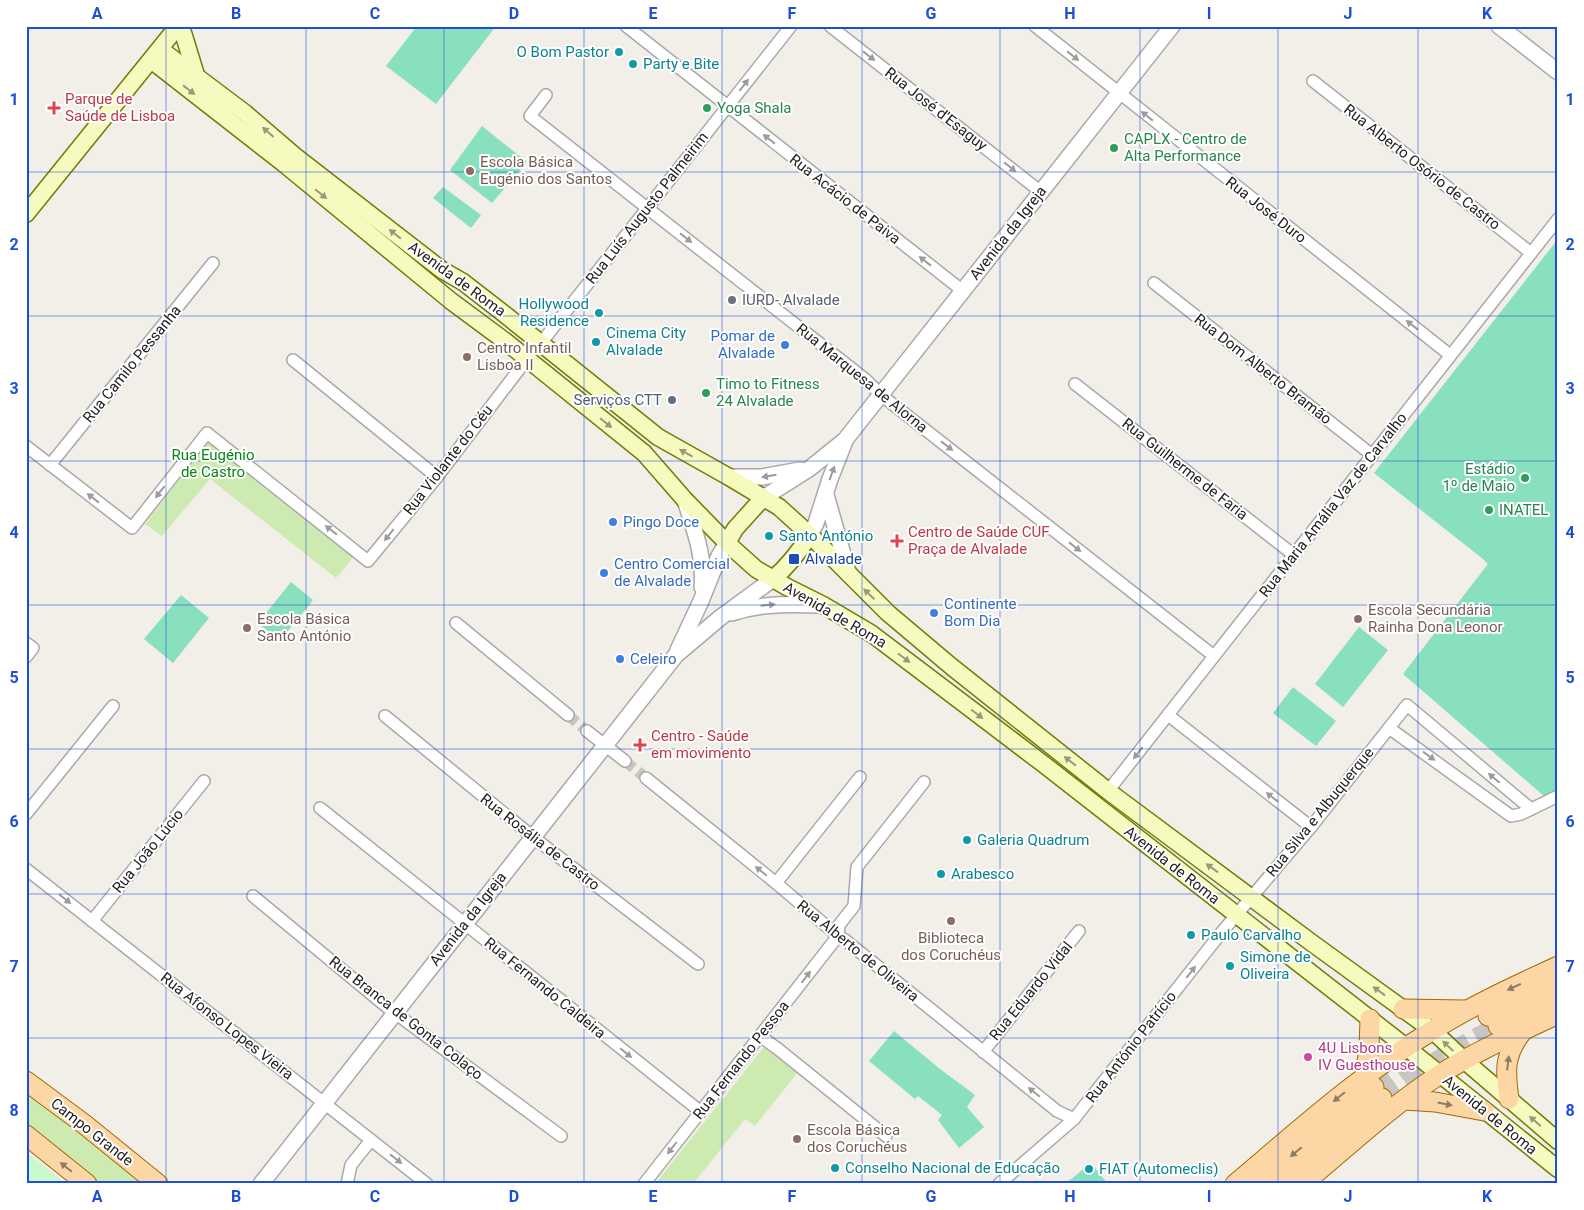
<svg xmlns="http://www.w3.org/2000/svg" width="1584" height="1210" font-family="Roboto,sans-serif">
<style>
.grass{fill:#cdebb0}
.park{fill:#c8facc}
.pitch{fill:#88e0be}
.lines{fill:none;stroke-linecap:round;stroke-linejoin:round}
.minor-tunnel{stroke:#c8c6c1;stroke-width:11;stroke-dasharray:11 5.5;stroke-linecap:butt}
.primary-tunnel{stroke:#c8c6c1;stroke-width:19;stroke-dasharray:19 9;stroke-linecap:butt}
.minor-casing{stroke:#a9a9a9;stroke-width:14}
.tertiary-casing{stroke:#a9a9a9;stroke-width:18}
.secondary-casing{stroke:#707d05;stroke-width:19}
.primary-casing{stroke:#a06b00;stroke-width:21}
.minor{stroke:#fff;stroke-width:11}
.tertiary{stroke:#fff;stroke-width:15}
.secondary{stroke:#f7fabf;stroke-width:16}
.primary{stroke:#fcd6a4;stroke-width:19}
.oneway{fill:#9c9c9c}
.oneway2{fill:#979978}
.oneway3{fill:#8f7c63}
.grid{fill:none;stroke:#1d4ed8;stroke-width:1;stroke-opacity:0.55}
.culture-dot{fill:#0f9aa8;stroke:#fff;stroke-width:2}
.health-dot{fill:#e0444e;stroke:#fff;stroke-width:2}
.leisure-dot{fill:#2e9e5b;stroke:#fff;stroke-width:2}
.education-dot{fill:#8d6e63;stroke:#fff;stroke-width:2}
.worship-dot{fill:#6b7280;stroke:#fff;stroke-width:2}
.shop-dot{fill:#3f7fe0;stroke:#fff;stroke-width:2}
.service-dot{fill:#5c6f8a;stroke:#fff;stroke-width:2}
.transit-dot{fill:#1a4fb4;stroke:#fff;stroke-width:2}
.hotel-dot{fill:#d1479c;stroke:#fff;stroke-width:2}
.labels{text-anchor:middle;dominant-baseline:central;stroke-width:4;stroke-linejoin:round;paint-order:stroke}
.culture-label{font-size:15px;fill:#0d838f;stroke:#fff;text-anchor:start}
.health-label{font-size:15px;fill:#be3a42;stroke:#fff;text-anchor:start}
.leisure-label{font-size:15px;fill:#27864d;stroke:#fff;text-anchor:start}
.street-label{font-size:15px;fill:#222;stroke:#fff}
.education-label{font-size:15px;fill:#785e54;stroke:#fff;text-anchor:start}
.worship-label{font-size:15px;fill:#5b616d;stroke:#fff;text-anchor:start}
.shop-label{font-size:15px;fill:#366cbe;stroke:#fff;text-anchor:start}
.service-label{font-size:15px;fill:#4e5e75;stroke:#fff;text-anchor:end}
.park-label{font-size:15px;fill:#0c8416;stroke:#fff}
.transit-label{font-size:15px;fill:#164399;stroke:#fff;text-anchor:start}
.hotel-label{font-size:15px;fill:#b23c85;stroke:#fff;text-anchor:start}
.neatline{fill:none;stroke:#1d4ed8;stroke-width:2}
.grid-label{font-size:16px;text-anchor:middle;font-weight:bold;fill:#1d4ed8}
</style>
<rect width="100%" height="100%" fill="#f2efe9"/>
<g class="grass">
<path d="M 210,440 L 356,554 L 336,578 L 210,479 L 162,536 L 145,524 Z"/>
<path d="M 764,1047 L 797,1073 L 791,1081 L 755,1126 L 745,1119 L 693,1184 L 655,1184 Z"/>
<path d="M 26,1093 L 144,1184 L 101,1184 L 26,1124 Z"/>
</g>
<path class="park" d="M 26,1152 L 66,1184 L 26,1184 Z"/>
<g class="pitch">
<path d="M 417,26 L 496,26 L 436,104 L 386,66 Z"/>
<path d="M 482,126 L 527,162 L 492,203 L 450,170 Z"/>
<path d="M 443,187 L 481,215 L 471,228 L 433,198 Z"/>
<path d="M 1558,239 L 1558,791 L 1545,797 L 1403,674 L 1488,564 L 1483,559 L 1374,473 Z"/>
<path d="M 291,582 L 313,600 L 280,641 L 258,623 Z"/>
<path d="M 181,595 L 209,618 L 173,663 L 144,639 Z"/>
<path d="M 1359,627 L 1388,650 L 1343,707 L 1315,684 Z"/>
<path d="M 1293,687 L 1336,721 L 1316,746 L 1273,713 Z"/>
<path d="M 894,1031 L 940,1069 L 975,1095 L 967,1107 L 984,1127 L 959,1148 L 938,1120 L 942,1115 L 918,1096 L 915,1099 L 869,1061 Z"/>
<path d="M 1091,1163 L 1108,1184 L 1065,1184 Z"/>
</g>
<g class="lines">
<g class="minor-tunnel">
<path d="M 568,715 L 587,731"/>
<path d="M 625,761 L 646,778"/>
</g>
<g class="primary-tunnel">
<path d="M 1374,1087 L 1418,1057"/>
<path d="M 1382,1098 C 1419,1071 1457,1047 1498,1026"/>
</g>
<defs>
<g id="minor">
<path d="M 626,26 L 963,291"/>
<path d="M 830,26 L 1041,192"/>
<path d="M 1035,26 L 1450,355"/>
<path d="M 1313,81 L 1531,253"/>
<path d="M 546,95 L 530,116 L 865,379 L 881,395 L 1214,656"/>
<path d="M 1154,283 L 1372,455"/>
<path d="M 541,343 L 791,26"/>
<path d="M 293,360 L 437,477"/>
<path d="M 1075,384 L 1294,555"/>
<path d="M 26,446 L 132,528 L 207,433 L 368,561 L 437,477 L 527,359"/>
<path d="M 50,465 L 213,263"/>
<path d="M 456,623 L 568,715"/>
<path d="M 26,643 L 33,648 L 26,657"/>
<path d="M 1168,715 L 1311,827"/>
<path d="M 385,716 L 533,837 L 698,964"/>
<path d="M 1389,728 L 1511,816 L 1521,814 L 1558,796"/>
<path d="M 587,731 L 625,761"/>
<path d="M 646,778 L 776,883 L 838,936 L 845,940 L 1057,1111 L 1074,1119"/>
<path d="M 1108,791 L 1558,219"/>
<path d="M 320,808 L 701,1112"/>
<path d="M 26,814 L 113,706"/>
<path d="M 26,869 L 427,1184"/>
<path d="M 776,883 L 860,777"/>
<path d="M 253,896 L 387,1007 L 561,1136"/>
<path d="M 92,921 L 204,781"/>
<path d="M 838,936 L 839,925 L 854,906 L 857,867 L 924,782"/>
<path d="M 760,1036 L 778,1049 L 886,1136"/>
<path d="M 983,1052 L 1079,931"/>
<path d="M 347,1184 L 351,1165 L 371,1140"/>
<path d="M 644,1184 L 838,936"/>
<path d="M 999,1184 L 1074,1119 L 1221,933 L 1311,827 L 1407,705 L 1531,809"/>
</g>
<g id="tertiary">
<path d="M 1499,26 L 1558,72"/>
<path d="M 729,477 L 762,477 L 800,470"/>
<path d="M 826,495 L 849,575"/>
<path d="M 763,498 L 809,469 L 845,440 L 1172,26"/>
<path d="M 685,500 C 694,529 705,556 702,587"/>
<path d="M 810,535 L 816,523 L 830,479 L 845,441"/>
<path d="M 732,613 C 762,603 791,604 823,605"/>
<path d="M 678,650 L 701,601 L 719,556 L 727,543"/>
<path d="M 261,1184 L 676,655 L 721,617 L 773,579"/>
</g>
<g id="secondary">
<path d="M 181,26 L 196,75"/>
<path d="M 160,49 L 245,113 L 295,156 L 442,270 L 463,282 L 503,313 L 658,437 L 729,477 L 779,507 L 810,535 L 888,613 L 952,667 L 1108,791 L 1312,943 L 1432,1030 L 1465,1061 L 1558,1141"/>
<path d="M 151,60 L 283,163 L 451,301 L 505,341 L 644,453 L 685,500 L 727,543 L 756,569 L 787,587 L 823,605 L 872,634 L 1042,763 L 1406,1047 L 1558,1169"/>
<path d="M 26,214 L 178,26"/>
<path d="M 727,543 L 735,529 L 763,498"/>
<path d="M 773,579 C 788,566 799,552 810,535"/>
</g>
<g id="primary">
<path d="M 1403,1009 L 1465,1010"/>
<path d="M 1488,1016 L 1558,983"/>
<path d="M 1498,1026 L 1558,997"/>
<path d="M 1365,1076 L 1369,1048 L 1370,1019"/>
<path d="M 26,1081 L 84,1124 L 158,1184"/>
<path d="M 1509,1099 C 1505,1070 1504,1055 1522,1032"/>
<path d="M 1405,1100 L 1435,1102 L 1484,1111"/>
<path d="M 26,1135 L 87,1184"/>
<path d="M 1235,1184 C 1299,1130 1361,1074 1433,1030 C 1473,1005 1515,986 1558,966"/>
<path d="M 1258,1184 L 1374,1087"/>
<path d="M 1280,1184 L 1382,1098"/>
<path d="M 1303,1184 C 1347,1147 1391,1106 1439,1075 C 1476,1051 1518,1033 1558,1014"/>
</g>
</defs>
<use href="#minor" class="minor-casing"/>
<use href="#tertiary" class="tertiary-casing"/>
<use href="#secondary" class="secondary-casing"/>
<use href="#primary" class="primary-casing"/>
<use href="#minor" class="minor"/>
<use href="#tertiary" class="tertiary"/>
<use href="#secondary" class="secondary"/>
<use href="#primary" class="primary"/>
</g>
<defs><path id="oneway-solid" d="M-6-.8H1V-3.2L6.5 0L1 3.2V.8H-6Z" transform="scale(1.25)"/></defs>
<g class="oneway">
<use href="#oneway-solid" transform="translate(869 56) rotate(38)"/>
<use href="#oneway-solid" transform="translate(1073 56) rotate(38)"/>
<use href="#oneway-solid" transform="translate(744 85) rotate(-52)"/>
<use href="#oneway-solid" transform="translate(1147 116) rotate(-142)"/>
<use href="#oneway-solid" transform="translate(769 139) rotate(-142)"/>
<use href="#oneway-solid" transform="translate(1010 167) rotate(38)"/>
<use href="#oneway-solid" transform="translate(686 238) rotate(38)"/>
<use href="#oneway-solid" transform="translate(925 261) rotate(-142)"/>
<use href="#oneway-solid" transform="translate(1412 325) rotate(-142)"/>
<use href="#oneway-solid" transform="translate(947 446) rotate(38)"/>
<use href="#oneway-solid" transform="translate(832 473) rotate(-70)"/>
<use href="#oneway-solid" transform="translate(769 476) rotate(171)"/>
<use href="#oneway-solid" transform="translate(160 492) rotate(128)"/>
<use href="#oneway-solid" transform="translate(93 498) rotate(-142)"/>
<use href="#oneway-solid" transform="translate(331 530) rotate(-142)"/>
<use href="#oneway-solid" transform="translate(389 535) rotate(129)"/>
<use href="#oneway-solid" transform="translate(1075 547) rotate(38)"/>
<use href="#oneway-solid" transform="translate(768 605) rotate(-6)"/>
<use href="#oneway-solid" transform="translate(1138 753) rotate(128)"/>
<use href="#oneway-solid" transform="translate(1429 756) rotate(36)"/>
<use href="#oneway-solid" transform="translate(1494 778) rotate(-140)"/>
<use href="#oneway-solid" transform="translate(1272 797) rotate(-142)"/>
<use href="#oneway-solid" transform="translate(761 871) rotate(-141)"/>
<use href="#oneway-solid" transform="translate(65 899) rotate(38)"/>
<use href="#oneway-solid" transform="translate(1191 972) rotate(-52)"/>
<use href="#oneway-solid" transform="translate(806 977) rotate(-52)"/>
<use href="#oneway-solid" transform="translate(626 1053) rotate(39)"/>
<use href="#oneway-solid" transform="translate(1034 1092) rotate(-141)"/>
<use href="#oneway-solid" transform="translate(672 1148) rotate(128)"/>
<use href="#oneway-solid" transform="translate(396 1159) rotate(38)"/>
</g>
<g class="oneway2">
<use href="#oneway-solid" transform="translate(189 90) rotate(38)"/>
<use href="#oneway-solid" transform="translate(268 132) rotate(-139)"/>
<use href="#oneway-solid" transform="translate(321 194) rotate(39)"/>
<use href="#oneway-solid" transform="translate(395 234) rotate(-142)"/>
<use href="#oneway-solid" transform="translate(606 423) rotate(39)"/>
<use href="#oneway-solid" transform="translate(686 453) rotate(-151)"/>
<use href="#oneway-solid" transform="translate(869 594) rotate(-136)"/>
<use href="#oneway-solid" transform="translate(904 658) rotate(37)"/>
<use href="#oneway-solid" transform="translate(977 714) rotate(37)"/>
<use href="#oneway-solid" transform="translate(1070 761) rotate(-142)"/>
<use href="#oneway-solid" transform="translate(1212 868) rotate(-144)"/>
<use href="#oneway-solid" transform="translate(1379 991) rotate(-144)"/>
<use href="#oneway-solid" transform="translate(1448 1046) rotate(-137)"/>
<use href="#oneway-solid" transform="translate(1535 1121) rotate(-139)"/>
</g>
<g class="oneway3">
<use href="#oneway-solid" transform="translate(1514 987) rotate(155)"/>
<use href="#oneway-solid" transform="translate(1508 1063) rotate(-83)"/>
<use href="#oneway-solid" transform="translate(1339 1097) rotate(141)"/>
<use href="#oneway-solid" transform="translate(1445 1104) rotate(11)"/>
<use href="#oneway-solid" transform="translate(1296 1152) rotate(140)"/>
<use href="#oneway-solid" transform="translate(66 1167) rotate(-141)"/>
</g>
<path class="grid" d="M 166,26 L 166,1184M 306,26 L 306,1184M 444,26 L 444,1184M 584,26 L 584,1184M 722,26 L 722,1184M 862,26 L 862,1184M 1000,26 L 1000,1184M 1140,26 L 1140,1184M 1278,26 L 1278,1184M 1418,26 L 1418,1184M 26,172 L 1558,172M 26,316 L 1558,316M 26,461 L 1558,461M 26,605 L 1558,605M 26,749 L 1558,749M 26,894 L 1558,894M 26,1038 L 1558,1038"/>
<g class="culture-dot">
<circle cx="619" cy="52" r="5"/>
<circle cx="633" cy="64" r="5"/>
<circle cx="599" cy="313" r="5"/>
<circle cx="596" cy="342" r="5"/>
<circle cx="769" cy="536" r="5"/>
<circle cx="967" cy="840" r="5"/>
<circle cx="941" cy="874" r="5"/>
<circle cx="1191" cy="935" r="5"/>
<circle cx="1230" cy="966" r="5"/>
<circle cx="835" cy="1168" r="5"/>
<circle cx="1089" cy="1169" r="5"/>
</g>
<g class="health-dot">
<path d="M51.5 100.5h5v5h5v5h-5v5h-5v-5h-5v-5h5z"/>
<path d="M894.5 533.5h5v5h5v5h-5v5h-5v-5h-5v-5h5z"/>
<path d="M637.5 737.5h5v5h5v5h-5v5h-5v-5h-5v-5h5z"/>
</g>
<g class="leisure-dot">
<circle cx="707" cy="108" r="5"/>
<circle cx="1114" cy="148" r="5"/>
<circle cx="706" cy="393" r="5"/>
<circle cx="1525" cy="478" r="5"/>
<circle cx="1489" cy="510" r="5"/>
</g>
<g class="education-dot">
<circle cx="470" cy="171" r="5"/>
<circle cx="467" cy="357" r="5"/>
<circle cx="1358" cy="619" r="5"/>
<circle cx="247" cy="628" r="5"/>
<circle cx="951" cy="921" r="5"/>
<circle cx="797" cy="1139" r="5"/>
</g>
<circle class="worship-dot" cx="732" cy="300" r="5"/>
<g class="shop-dot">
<circle cx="785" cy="345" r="5"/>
<circle cx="613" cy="522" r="5"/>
<circle cx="604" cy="573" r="5"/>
<circle cx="934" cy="613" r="5"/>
<circle cx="620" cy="659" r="5"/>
</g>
<circle class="service-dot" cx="672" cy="400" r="5"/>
<rect class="transit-dot" x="788" y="553" width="12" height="12" rx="2.5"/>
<circle class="hotel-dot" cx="1308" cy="1057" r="5"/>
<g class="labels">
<g class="culture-label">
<text x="609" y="52" text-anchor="end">O Bom Pastor</text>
<text x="643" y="64">Party e Bite</text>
<text x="589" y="304" text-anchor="end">Hollywood<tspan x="589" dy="17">Residence</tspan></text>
<text x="606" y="333">Cinema City<tspan x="606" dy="17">Alvalade</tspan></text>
<text x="779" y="536">Santo António</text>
<text x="977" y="840">Galeria Quadrum</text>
<text x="951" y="874">Arabesco</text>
<text x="1201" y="935">Paulo Carvalho</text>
<text x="1240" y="957">Simone de<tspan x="1240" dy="17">Oliveira</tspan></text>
<text x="845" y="1168">Conselho Nacional de Educação</text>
<text x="1099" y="1169">FIAT (Automeclis)</text>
</g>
<g class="health-label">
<text x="65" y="99">Parque de<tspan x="65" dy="17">Saúde de Lisboa</tspan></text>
<text x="908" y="532">Centro de Saúde CUF<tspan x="908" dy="17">Praça de Alvalade</tspan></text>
<text x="651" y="736">Centro - Saúde<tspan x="651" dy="17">em movimento</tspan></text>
</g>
<g class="leisure-label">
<text x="717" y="108">Yoga Shala</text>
<text x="1124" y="139">CAPLX - Centro de<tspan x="1124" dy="17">Alta Performance</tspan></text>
<text x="716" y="384">Timo to Fitness<tspan x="716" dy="17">24 Alvalade</tspan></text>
<text x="1515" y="469" text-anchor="end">Estádio<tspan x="1515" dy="17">1º de Maio</tspan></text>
<text x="1499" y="510">INATEL</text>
</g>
<g class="street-label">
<text transform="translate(936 109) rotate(38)">Rua José d'Esaguy</text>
<text transform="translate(1422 167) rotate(38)">Rua Alberto Osório de Castro</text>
<text transform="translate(845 199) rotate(38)">Rua Acácio de Paiva</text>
<text transform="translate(647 208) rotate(-52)">Rua Luís Augusto Palmeirim</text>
<text transform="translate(1266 210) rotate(38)">Rua José Duro</text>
<text transform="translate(1008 233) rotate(-52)">Avenida da Igreja</text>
<text transform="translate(457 279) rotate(36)">Avenida de Roma</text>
<text transform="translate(132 364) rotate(-51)">Rua Camilo Pessanha</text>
<text transform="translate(1263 369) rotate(38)">Rua Dom Alberto Bramão</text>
<text transform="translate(862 378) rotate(39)">Rua Marquesa de Alorna</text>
<text transform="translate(448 460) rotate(-52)">Rua Violante do Céu</text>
<text transform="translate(1185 469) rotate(38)">Rua Guilherme de Faria</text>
<text transform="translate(1333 505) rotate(-52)">Rua Maria Amália Vaz de Carvalho</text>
<text transform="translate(835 615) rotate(30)">Avenida de Roma</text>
<text transform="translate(1320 812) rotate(-51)">Rua Silva e Albuquerque</text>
<text transform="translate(540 842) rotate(38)">Rua Rosália de Castro</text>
<text transform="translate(148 851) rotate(-51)">Rua João Lúcio</text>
<text transform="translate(1172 865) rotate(38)">Avenida de Roma</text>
<text transform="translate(468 919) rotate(-52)">Avenida da Igreja</text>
<text transform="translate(858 951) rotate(39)">Rua Alberto de Oliveira</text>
<text transform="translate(545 988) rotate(39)">Rua Fernando Caldeira</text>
<text transform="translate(1031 991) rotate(-51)">Rua Eduardo Vidal</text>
<text transform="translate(406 1018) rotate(38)">Rua Branca de Gonta Colaço</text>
<text transform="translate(227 1026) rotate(38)">Rua Afonso Lopes Vieira</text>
<text transform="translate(1131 1047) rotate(-52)">Rua António Patrício</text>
<text transform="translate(741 1060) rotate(-52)">Rua Fernando Pessoa</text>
<text transform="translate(1490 1115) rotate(39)">Avenida de Roma</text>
<text transform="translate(92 1132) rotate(38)">Campo Grande</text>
</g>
<g class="education-label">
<text x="480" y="162">Escola Básica<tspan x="480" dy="17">Eugénio dos Santos</tspan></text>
<text x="477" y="348">Centro Infantil<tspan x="477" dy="17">Lisboa II</tspan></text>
<text x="1368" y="610">Escola Secundária<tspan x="1368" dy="17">Rainha Dona Leonor</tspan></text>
<text x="257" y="619">Escola Básica<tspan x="257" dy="17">Santo António</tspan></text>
<text x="951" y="938" text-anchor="middle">Biblioteca<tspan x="951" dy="17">dos Coruchéus</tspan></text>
<text x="807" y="1130">Escola Básica<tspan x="807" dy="17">dos Coruchéus</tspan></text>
</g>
<g class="worship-label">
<text x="742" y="300">IURD- Alvalade</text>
</g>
<g class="shop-label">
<text x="775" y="336" text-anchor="end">Pomar de<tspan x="775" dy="17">Alvalade</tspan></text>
<text x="623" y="522">Pingo Doce</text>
<text x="614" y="564">Centro Comercial<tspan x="614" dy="17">de Alvalade</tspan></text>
<text x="944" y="604">Continente<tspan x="944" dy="17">Bom Dia</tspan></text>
<text x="630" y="659">Celeiro</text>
</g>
<g class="service-label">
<text x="662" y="400">Serviços CTT</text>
</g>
<g class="park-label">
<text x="213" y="455">Rua Eugénio<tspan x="213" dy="17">de Castro</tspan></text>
</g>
<g class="transit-label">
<text x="805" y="559">Alvalade</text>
</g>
<g class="hotel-label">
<text x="1318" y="1048">4U Lisbons<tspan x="1318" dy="17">IV Guesthouse</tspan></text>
</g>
</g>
<rect width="1584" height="1210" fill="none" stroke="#ffffff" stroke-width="55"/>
<rect x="28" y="28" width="1528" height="1154" class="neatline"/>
<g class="grid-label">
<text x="97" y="19">A</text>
<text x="236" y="19">B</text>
<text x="375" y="19">C</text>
<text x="514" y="19">D</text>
<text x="653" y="19">E</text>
<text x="792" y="19">F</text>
<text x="931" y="19">G</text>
<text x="1070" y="19">H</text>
<text x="1209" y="19">I</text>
<text x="1348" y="19">J</text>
<text x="1487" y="19">K</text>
<text x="14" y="105">1</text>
<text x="1570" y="105">1</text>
<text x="14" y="250">2</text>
<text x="1570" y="250">2</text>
<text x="14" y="394">3</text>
<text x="1570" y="394">3</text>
<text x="14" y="538">4</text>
<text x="1570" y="538">4</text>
<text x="14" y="683">5</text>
<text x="1570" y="683">5</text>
<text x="14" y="827">6</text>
<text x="1570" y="827">6</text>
<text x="14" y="972">7</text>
<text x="1570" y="972">7</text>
<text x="14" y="1116">8</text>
<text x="1570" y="1116">8</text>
<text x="97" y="1202">A</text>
<text x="236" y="1202">B</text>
<text x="375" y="1202">C</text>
<text x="514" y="1202">D</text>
<text x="653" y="1202">E</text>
<text x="792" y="1202">F</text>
<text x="931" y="1202">G</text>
<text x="1070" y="1202">H</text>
<text x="1209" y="1202">I</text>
<text x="1348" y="1202">J</text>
<text x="1487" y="1202">K</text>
</g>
</svg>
